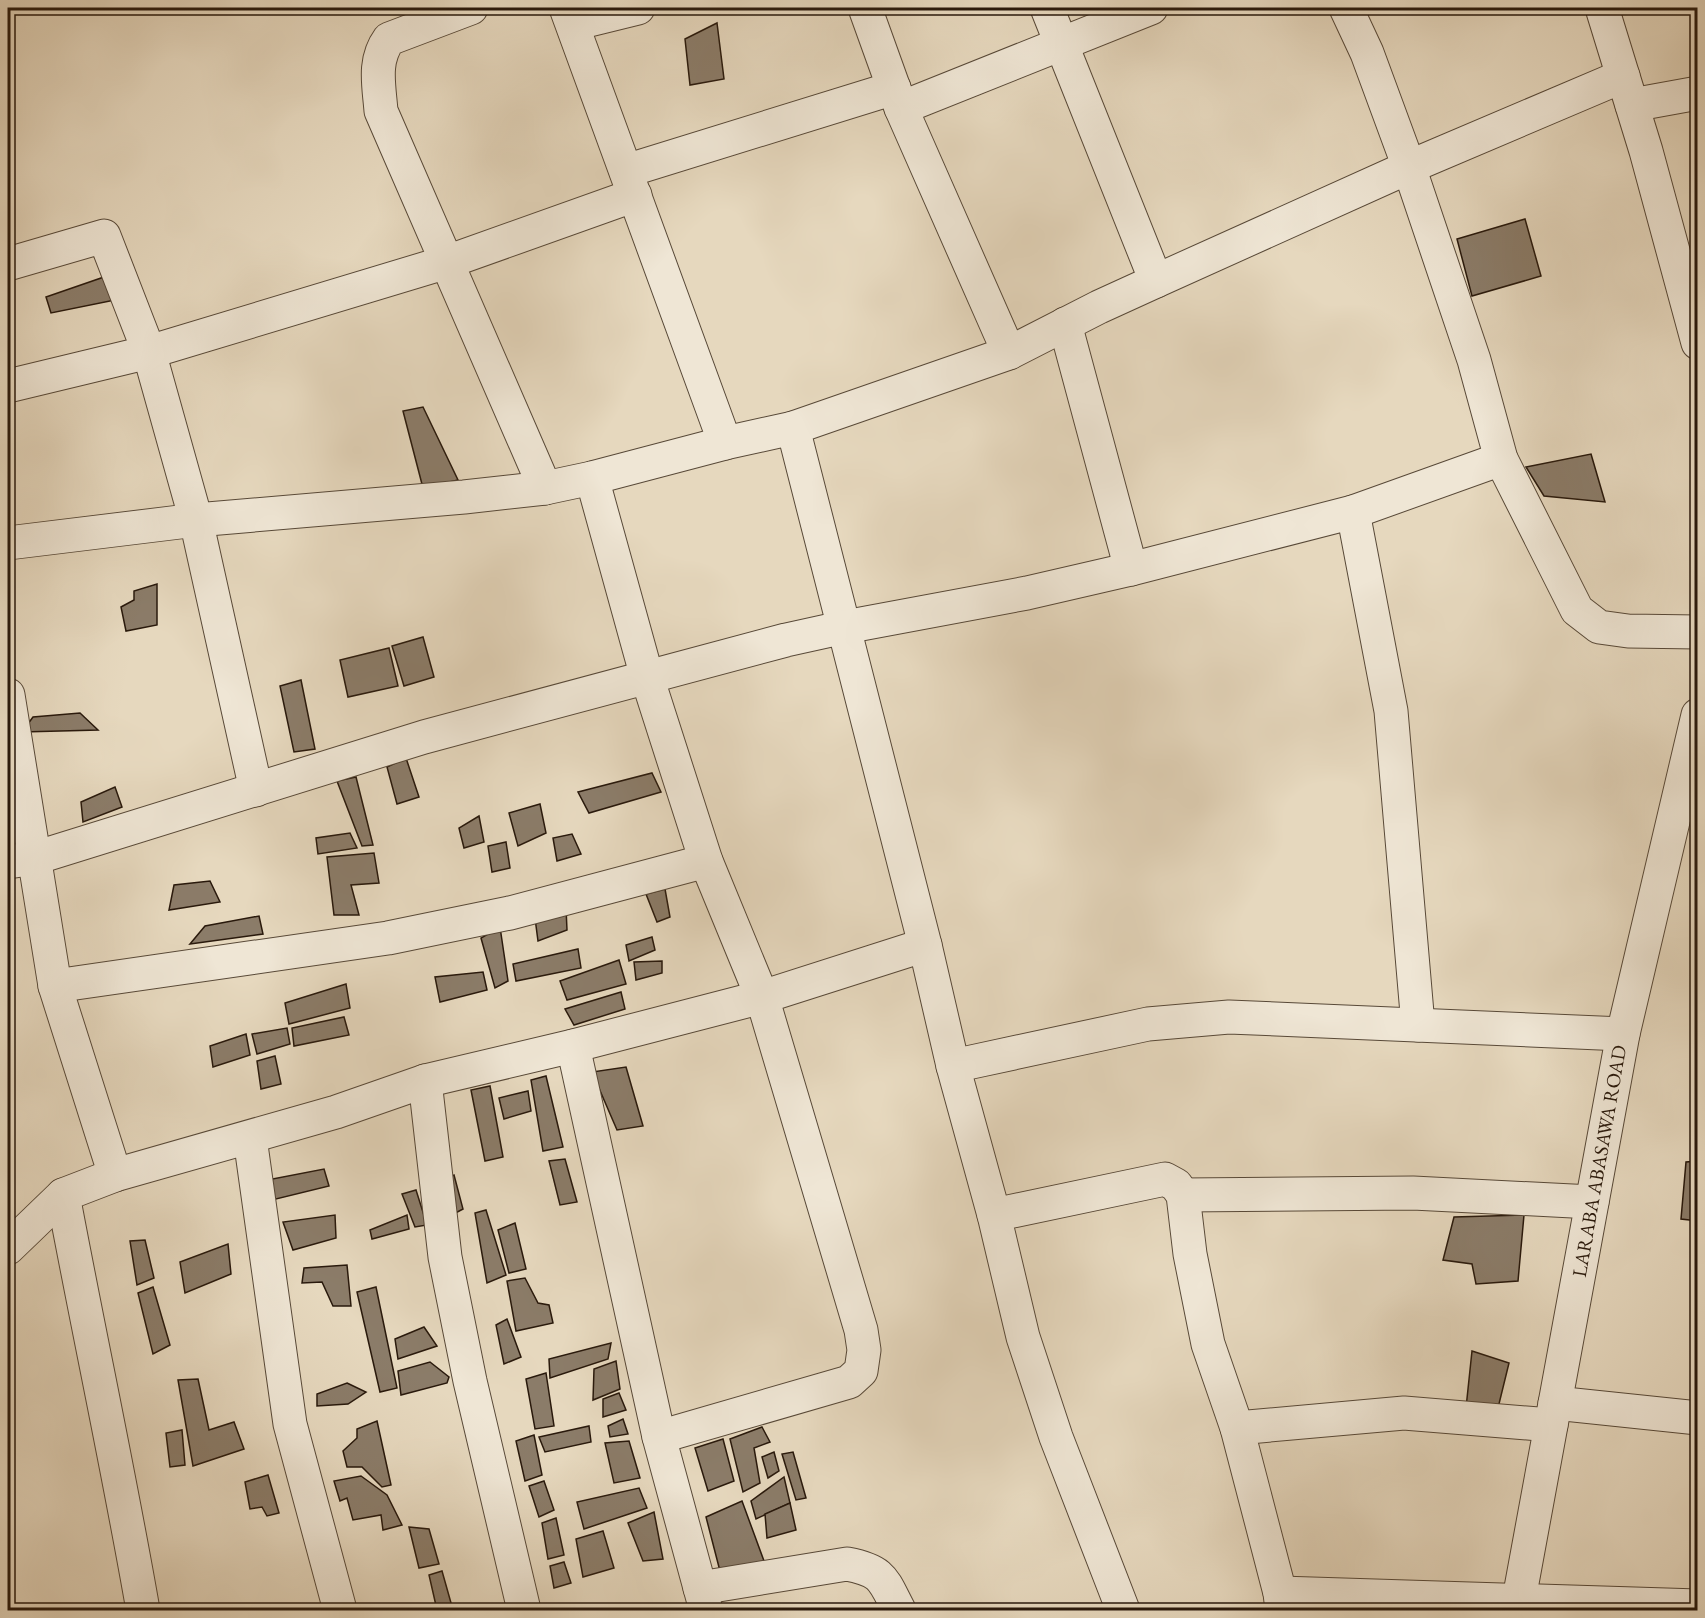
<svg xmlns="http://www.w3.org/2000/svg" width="1705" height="1618" font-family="'EB Garamond',serif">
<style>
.building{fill:#8b7c69;stroke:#29190c;stroke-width:1.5}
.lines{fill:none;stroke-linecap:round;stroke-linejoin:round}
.street-casing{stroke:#584938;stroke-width:35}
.street{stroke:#efe6d5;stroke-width:33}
.labels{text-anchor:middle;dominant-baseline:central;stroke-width:5;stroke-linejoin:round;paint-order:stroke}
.street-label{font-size:20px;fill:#29190c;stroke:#efe6d5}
</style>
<rect width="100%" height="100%" fill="#e6d8be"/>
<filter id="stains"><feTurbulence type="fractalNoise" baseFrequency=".00333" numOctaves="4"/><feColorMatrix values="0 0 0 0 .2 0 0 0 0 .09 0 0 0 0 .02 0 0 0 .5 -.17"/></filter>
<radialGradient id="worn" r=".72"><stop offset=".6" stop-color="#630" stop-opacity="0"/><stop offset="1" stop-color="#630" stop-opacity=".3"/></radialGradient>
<g class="building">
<path d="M 717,23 L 724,79 L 690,85 L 685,39 Z"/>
<path d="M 1525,219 L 1541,276 L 1472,296 L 1457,239 Z"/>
<path d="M 104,277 L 115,300 L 51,313 L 46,297 Z"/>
<path d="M 423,407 L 458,480 L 423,488 L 403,411 Z"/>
<path d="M 1591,454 L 1605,502 L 1544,496 L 1526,467 Z"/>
<path d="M 157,584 L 157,625 L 126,631 L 121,607 L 134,600 L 134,591 Z"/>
<path d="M 423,637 L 434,677 L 404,686 L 392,646 Z"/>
<path d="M 389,648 L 398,686 L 348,697 L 340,660 Z"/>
<path d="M 301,680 L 315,749 L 294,752 L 280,686 Z"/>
<path d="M 80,713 L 98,730 L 22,732 L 33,717 Z"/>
<path d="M 406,758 L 419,797 L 397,804 L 387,767 Z"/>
<path d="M 652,773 L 661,792 L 589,813 L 578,792 Z"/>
<path d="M 356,777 L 373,845 L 362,846 L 337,781 Z"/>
<path d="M 115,787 L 122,807 L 83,822 L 81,802 Z"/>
<path d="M 540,804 L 546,833 L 518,846 L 509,813 Z"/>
<path d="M 479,816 L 484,842 L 464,848 L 459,828 Z"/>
<path d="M 350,833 L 357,848 L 318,854 L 316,838 Z"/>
<path d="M 572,834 L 581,854 L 557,861 L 553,838 Z"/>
<path d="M 506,842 L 510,868 L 492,872 L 488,846 Z"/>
<path d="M 374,853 L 379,883 L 351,885 L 359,915 L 334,915 L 327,857 Z"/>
<path d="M 210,881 L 220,902 L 169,910 L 174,885 Z"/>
<path d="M 665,889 L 670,917 L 657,922 L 646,894 Z"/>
<path d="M 566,908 L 567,930 L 538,941 L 535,918 Z"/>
<path d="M 259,916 L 263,934 L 190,944 L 205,926 Z"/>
<path d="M 500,927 L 508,981 L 495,988 L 481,938 Z"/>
<path d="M 652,937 L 655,950 L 629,961 L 626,945 Z"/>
<path d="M 578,949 L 581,968 L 516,981 L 513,964 Z"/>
<path d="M 619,960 L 626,984 L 567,1000 L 560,981 Z"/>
<path d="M 662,961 L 662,973 L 636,980 L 634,962 Z"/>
<path d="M 483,972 L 487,990 L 440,1002 L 435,977 Z"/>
<path d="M 346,984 L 350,1008 L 289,1024 L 285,1003 Z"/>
<path d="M 621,992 L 625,1009 L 574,1025 L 565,1009 Z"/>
<path d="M 344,1017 L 349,1035 L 294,1046 L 292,1028 Z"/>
<path d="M 287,1028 L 290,1044 L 257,1054 L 252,1034 Z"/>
<path d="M 246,1034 L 250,1055 L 213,1067 L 210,1046 Z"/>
<path d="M 275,1056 L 281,1084 L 261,1089 L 257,1061 Z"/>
<path d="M 626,1067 L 643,1126 L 617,1130 L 592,1072 Z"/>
<path d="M 546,1076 L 563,1147 L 543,1151 L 531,1080 Z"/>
<path d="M 490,1086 L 503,1157 L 485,1161 L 471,1090 Z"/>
<path d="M 528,1091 L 531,1111 L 504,1119 L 499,1098 Z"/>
<path d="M 565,1159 L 577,1202 L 560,1205 L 549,1161 Z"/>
<path d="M 1698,1161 L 1698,1221 L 1681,1219 L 1686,1162 Z"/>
<path d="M 324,1169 L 329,1186 L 272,1200 L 262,1181 Z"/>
<path d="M 454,1175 L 463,1209 L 448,1217 L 438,1183 Z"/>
<path d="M 416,1190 L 427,1225 L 415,1227 L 402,1194 Z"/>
<path d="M 486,1210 L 506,1275 L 487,1283 L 475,1213 Z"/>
<path d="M 335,1215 L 336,1238 L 293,1250 L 283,1222 Z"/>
<path d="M 407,1215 L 409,1229 L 372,1239 L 370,1230 Z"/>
<path d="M 1524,1215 L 1518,1281 L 1476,1284 L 1472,1264 L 1443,1260 L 1454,1217 Z"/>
<path d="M 515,1223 L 526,1269 L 509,1273 L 498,1230 Z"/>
<path d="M 145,1240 L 154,1278 L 137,1285 L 130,1241 Z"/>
<path d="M 228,1244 L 231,1274 L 185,1293 L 180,1262 Z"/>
<path d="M 347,1265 L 351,1306 L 333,1306 L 322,1282 L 302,1283 L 304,1268 Z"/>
<path d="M 525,1278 L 538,1303 L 549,1305 L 553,1323 L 516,1331 L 507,1281 Z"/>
<path d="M 153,1287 L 170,1345 L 153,1354 L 138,1293 Z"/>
<path d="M 376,1287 L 397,1388 L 380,1392 L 357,1292 Z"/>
<path d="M 507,1319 L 521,1357 L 504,1364 L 496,1325 Z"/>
<path d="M 424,1327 L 437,1346 L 398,1359 L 395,1339 Z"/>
<path d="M 611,1343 L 608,1359 L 550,1378 L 549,1359 Z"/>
<path d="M 1472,1351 L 1509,1363 L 1498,1408 L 1466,1408 Z"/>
<path d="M 616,1361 L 620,1389 L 593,1400 L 594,1369 Z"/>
<path d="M 430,1362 L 449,1377 L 447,1383 L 401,1395 L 398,1371 Z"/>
<path d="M 546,1373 L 554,1426 L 535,1429 L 526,1379 Z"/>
<path d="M 198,1379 L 209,1430 L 234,1422 L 244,1449 L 193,1466 L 178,1380 Z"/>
<path d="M 347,1383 L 366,1392 L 348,1404 L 317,1406 L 317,1394 Z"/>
<path d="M 619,1393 L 626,1410 L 603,1417 L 603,1399 Z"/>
<path d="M 623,1419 L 628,1434 L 610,1437 L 608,1426 Z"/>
<path d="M 377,1421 L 391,1485 L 382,1487 L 362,1467 L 347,1467 L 343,1451 L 357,1438 L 357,1429 Z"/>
<path d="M 589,1426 L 591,1442 L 545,1452 L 539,1437 Z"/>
<path d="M 762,1427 L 770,1442 L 754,1448 L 760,1483 L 743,1492 L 730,1439 Z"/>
<path d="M 182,1430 L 185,1465 L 170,1467 L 166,1433 Z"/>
<path d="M 534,1435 L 542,1475 L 525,1481 L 516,1441 Z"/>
<path d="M 723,1439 L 734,1481 L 708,1491 L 695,1448 Z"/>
<path d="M 629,1441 L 640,1478 L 614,1483 L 605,1443 Z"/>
<path d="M 774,1452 L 779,1471 L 768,1478 L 762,1457 Z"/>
<path d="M 793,1452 L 806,1498 L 796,1500 L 782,1454 Z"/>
<path d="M 268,1475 L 279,1513 L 267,1516 L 262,1507 L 250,1509 L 245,1482 Z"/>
<path d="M 361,1476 L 387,1495 L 402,1525 L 383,1530 L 381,1515 L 353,1520 L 347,1498 L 340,1501 L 334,1481 Z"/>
<path d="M 784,1477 L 790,1503 L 756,1519 L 751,1501 Z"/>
<path d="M 544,1481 L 554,1510 L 539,1517 L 529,1486 Z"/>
<path d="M 639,1488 L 647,1508 L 584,1529 L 577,1502 Z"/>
<path d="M 742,1501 L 764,1561 L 720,1571 L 706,1517 Z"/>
<path d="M 790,1503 L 796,1530 L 767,1538 L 765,1514 Z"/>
<path d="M 654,1512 L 663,1559 L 643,1561 L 628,1523 Z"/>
<path d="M 556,1518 L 564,1555 L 548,1559 L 542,1523 Z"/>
<path d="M 409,1527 L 429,1529 L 439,1564 L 419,1568 Z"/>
<path d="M 603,1531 L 614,1568 L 583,1577 L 576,1539 Z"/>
<path d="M 564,1562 L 571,1583 L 554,1588 L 550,1566 Z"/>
<path d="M 442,1571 L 453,1610 L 437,1610 L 429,1575 Z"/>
</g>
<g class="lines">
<defs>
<g id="street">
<path d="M 471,8 L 389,39 C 373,61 379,85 381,111 L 545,488"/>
<path d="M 566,8 L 725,443"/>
<path d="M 865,8 L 901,108 L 1009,353"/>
<path d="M 1047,8 L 1156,281"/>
<path d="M 1346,8 L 1367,53 L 1409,167 L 1474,360 L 1501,459 L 1577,610 L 1599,627 L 1628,631 L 1698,632"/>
<path d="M 1602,8 L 1646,151 L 1698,343"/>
<path d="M 573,24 L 638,8"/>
<path d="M 1632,105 L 1698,93"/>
<path d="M 901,108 L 1151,8"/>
<path d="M 626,171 L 894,88"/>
<path d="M 8,264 L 104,236 L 149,352 L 196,520 L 256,790"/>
<path d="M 1065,324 L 1131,569"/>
<path d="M 8,386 L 149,352 L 447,262 L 635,195"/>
<path d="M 793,428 L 925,945 L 953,1066 L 994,1215 L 1023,1337 L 1056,1437 L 1123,1610"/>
<path d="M 592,478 L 647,677 L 706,861 L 762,997 L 861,1330 L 864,1350 L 861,1371 L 849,1382 L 659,1437"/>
<path d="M 1353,512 L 1391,711 L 1418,1025"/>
<path d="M 8,543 L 196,520 L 464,497 L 545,488 L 592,478 L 725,443 L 793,428 L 1009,353 L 1099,307 L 1156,281 L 1409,167 L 1623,76"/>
<path d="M 8,695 L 55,986 L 115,1175"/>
<path d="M 8,862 L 35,858 L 424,737 L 786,640 L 845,627 L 1027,593 L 1131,569 L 1353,512 L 1501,459"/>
<path d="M 55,986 L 388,938 L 510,913 L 706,861"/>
<path d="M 573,1046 L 659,1437 L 706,1610"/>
<path d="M 953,1066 L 1148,1024 L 1229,1017 L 1623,1034"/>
<path d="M 425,1081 L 445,1257 L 470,1381 L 524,1610"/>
<path d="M 250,1138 L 290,1424 L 340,1610"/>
<path d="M 63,1195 C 89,1334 119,1472 143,1610"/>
<path d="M 1183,1195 L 1413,1193 L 1592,1202"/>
<path d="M 994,1215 L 1165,1179 L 1176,1185 L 1183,1195 L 1190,1254 L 1208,1344 L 1237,1428 L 1280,1593 L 1282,1610"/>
<path d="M 8,1248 L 63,1195 L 115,1175 L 336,1112 L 425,1081 L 573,1046 L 762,997 L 925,945"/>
<path d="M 1555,1403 L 1698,1418"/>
<path d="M 1237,1428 L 1404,1413 L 1551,1425"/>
<path d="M 700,1588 L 847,1564 C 884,1571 883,1580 899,1610"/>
<path d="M 1280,1593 L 1698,1606"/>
<path d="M 1517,1610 L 1623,1034 L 1698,715"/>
</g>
</defs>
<use href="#street" class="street-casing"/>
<use href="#street" class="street"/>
</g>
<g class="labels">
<g class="street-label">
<text transform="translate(1599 1161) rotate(-80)">LARABA ABASAWA ROAD</text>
</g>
</g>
<rect width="1705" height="1618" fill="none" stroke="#e6d8be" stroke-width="30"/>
<rect x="9" y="9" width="1687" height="1600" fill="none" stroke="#29190c" stroke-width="3"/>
<rect x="15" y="15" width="1675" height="1588" fill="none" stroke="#29190c" stroke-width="1.5"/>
<rect width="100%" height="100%" filter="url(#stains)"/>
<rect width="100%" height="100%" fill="url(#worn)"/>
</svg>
